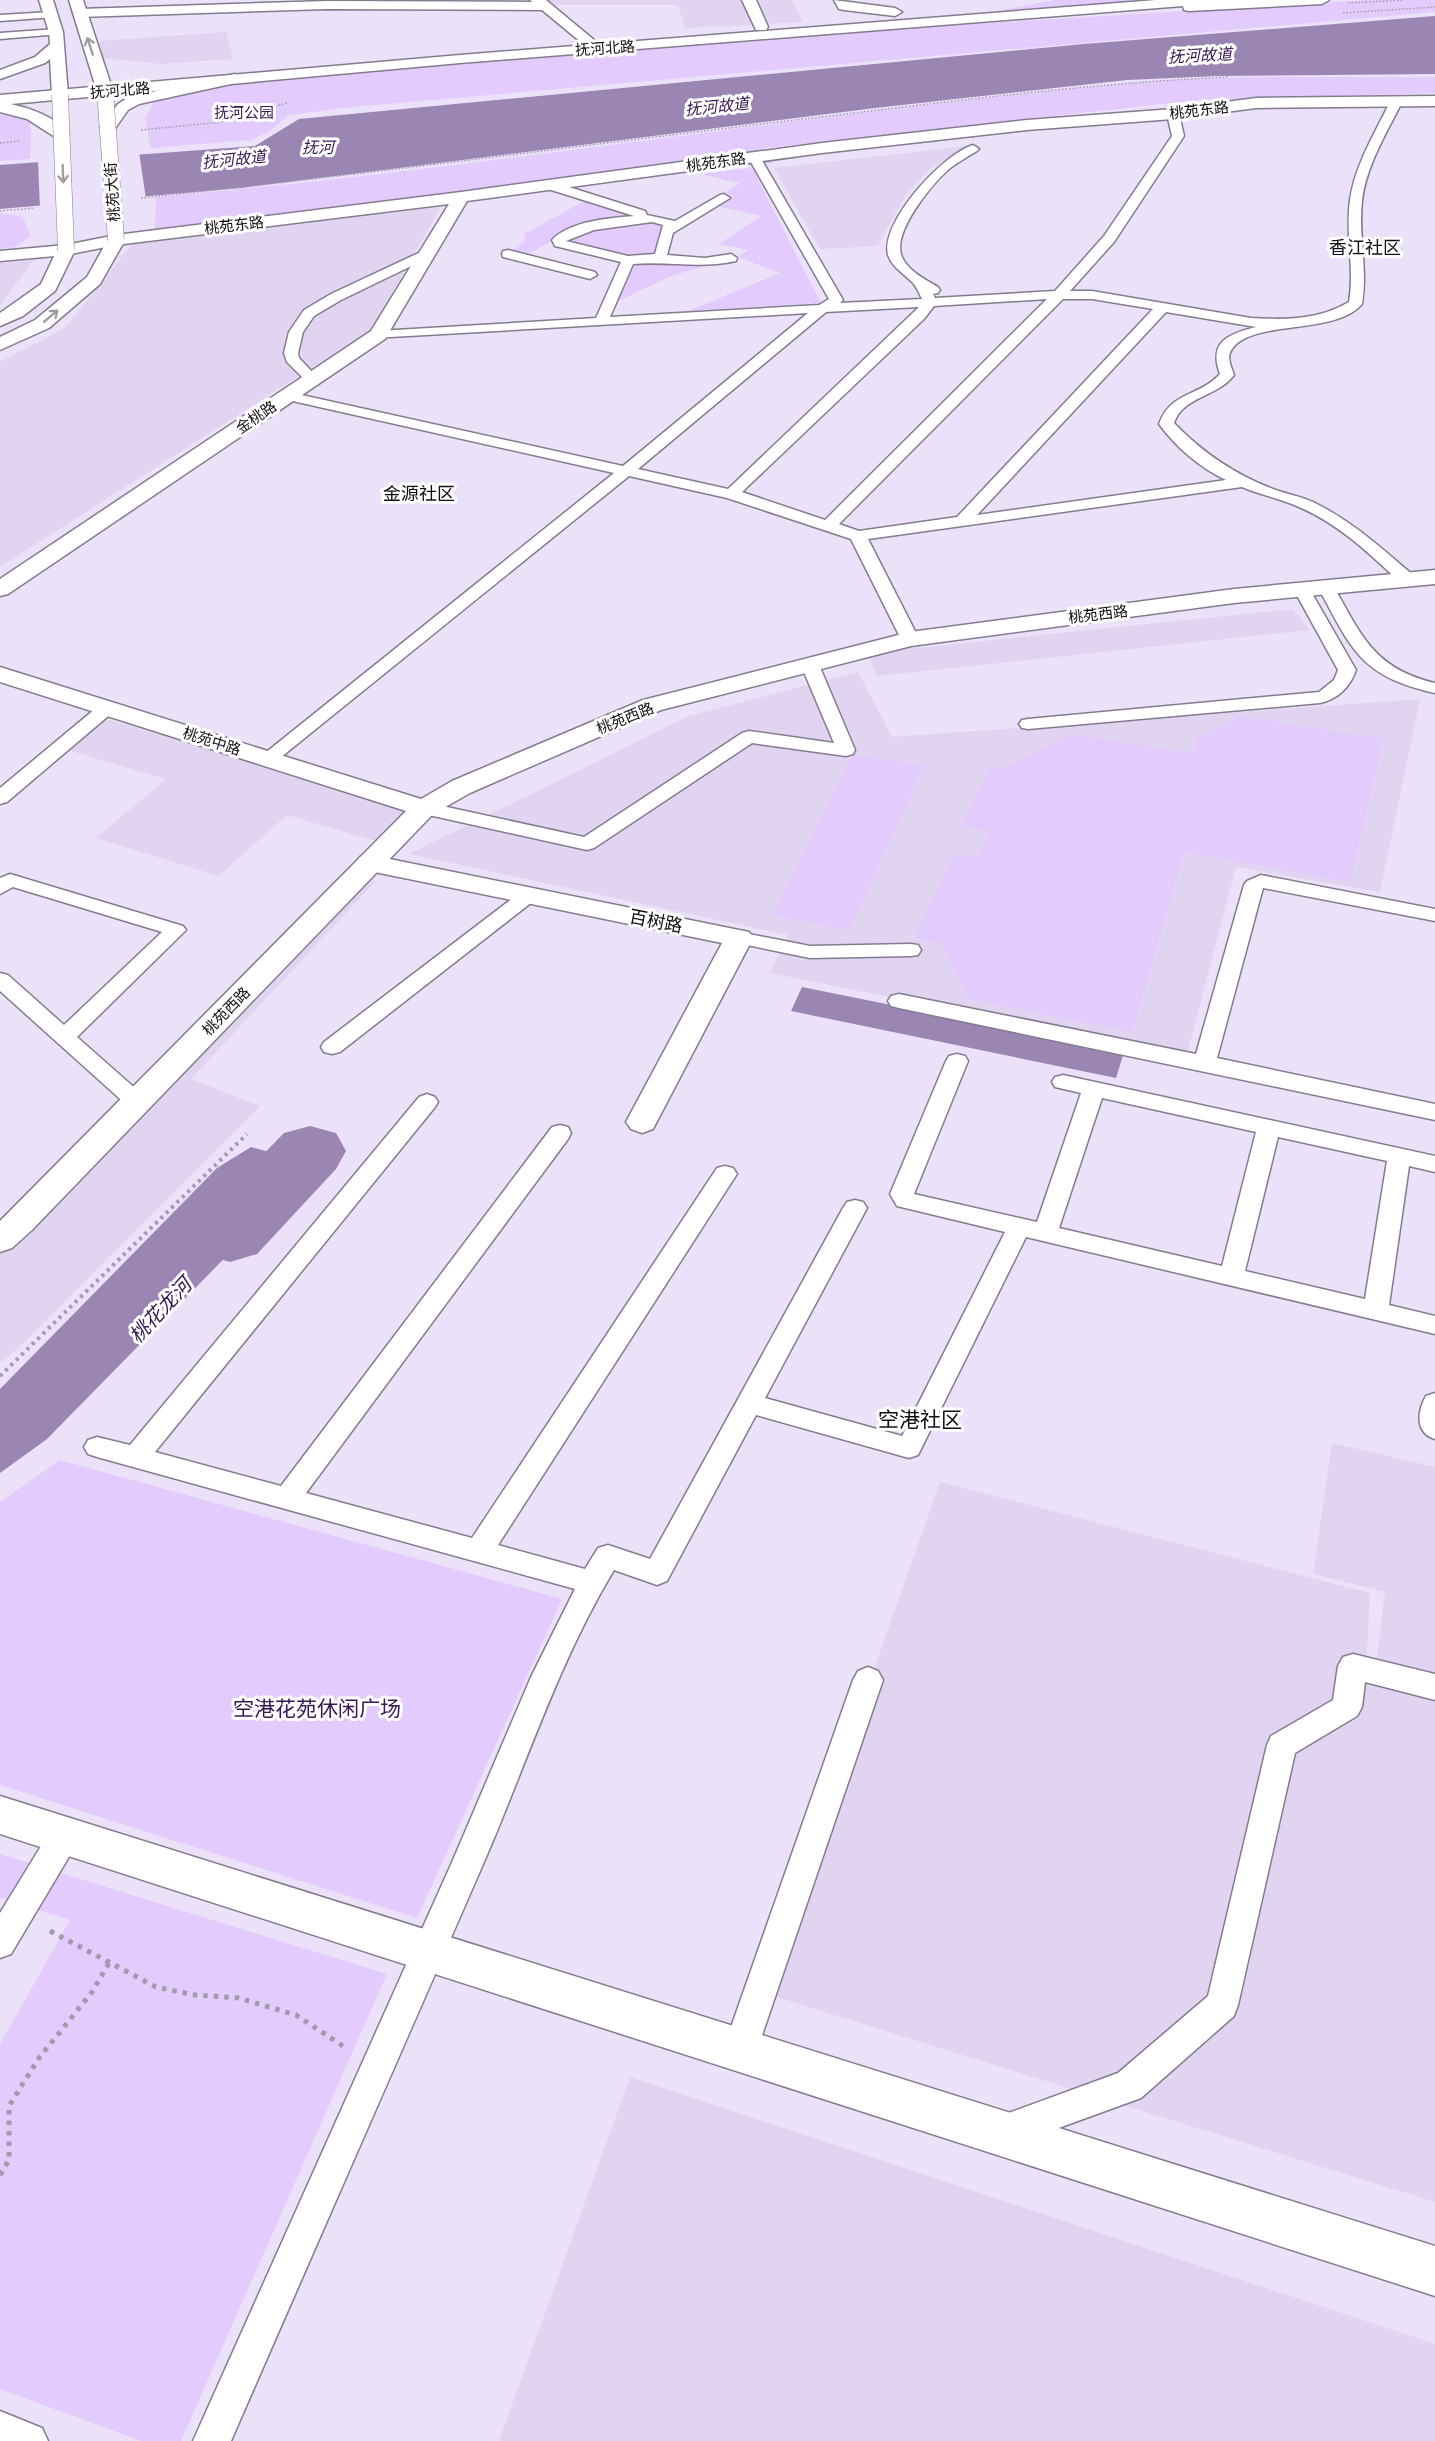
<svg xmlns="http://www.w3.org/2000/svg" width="1435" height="2441" font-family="'IBM Plex Sans','Noto Sans SC',sans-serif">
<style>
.built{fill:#e1d4f1}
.green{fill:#e3ccfd}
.water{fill:#9b85b3}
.pier{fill:#ebe1f8}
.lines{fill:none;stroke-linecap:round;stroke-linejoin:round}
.river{fill:#9b85b3;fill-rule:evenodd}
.lane-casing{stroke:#847b8f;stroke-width:3}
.street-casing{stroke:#847b8f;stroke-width:3}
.secondary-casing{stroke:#847b8f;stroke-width:3}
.primary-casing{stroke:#847b8f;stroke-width:3}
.path-far2{stroke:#a29aac;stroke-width:1.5;stroke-dasharray:1.5 2;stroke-linecap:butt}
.path-far1{stroke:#a29aac;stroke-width:4;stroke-dasharray:3 4.5;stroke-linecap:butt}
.path{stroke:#a29aac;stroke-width:5;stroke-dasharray:4.5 6;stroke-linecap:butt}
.lane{fill:#fff;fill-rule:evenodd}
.street{fill:#fff;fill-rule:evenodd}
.secondary{fill:#fff;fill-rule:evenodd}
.primary{fill:#fff;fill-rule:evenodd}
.secondary-bridge-casing{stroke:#847b8f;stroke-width:17;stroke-linecap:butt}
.secondary-bridge{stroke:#fff;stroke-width:16}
.oneway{stroke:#9f9ea1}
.labels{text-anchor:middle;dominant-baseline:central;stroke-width:6;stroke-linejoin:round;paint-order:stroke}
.far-street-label{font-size:15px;fill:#100d14;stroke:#fff}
.far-park-label{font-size:15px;fill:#371851;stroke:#fff}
.far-water-label{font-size:16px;font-style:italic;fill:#371750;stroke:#fff}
.far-quarter-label{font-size:18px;fill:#100d14;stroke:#fff}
.street-label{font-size:18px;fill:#100d14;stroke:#fff}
.water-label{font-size:20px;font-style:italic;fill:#371750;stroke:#fff}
.quarter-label{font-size:21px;fill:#100d14;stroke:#fff}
.near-park-label{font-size:21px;fill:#371851;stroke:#fff}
</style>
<rect width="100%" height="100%" fill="#ebe1f8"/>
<g class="built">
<path d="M 545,0 L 792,0 L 803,22 L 685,28 L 678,5 L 549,5 Z"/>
<path d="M 226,32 L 233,59 L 162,64 L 102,58 L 100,41 Z"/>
<path d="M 968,146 L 930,169 L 904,197 L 878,246 L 820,249 L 774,168 Z"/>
<path d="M 441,207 L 371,330 L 0,567 L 0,362 L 65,328 L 132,244 Z"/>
<path d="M 33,260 L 0,305 L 0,263 Z"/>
<path d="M 1293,609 L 1309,630 L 877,676 L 867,653 Z"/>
<path d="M 858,672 L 892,737 L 1420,699 L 1380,892 L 1236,867 L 1186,1058 L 770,973 L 788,935 L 409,854 L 689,716 Z"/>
<path d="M 106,719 L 422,810 L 386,844 L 287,815 L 219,876 L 96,838 L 166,779 L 67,750 Z"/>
<path d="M 359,878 L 375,882 L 191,1079 L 260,1106 L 19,1347 L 0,1363 L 0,1244 Z"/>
<path d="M 1332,1443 L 1435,1467 L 1435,1680 L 1376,1665 L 1385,1592 L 1313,1574 Z"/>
<path d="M 940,1482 L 1370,1593 L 1366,1667 L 1435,1684 L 1435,2202 L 760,1992 Z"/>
<path d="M 630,2077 L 1435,2344 L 1435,2441 L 499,2441 Z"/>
</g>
<g class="green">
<path d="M 1056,0 L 1163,0 L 970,16 Z"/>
<path d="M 1368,0 L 1435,0 L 1435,12 L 352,107 L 289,115 L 268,132 L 251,140 L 150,148 L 145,118 L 156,99 L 229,85 L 308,75 L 792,35 Z"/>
<path d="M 1435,77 L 1435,93 L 1189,101 L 764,148 L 772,163 L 435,203 L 155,230 L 156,197 C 482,169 805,113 1131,83 C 1232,74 1334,78 1435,77 Z"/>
<path d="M 0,114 L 29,119 L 31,133 L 30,159 L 0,161 Z"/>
<path d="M 752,168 L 821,303 L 688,311 L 780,273 L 738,257 L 748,250 L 719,244 L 761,216 L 716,206 L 732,196 L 725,193 L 740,183 L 699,174 Z"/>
<path d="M 586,200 L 641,217 L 570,231 L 525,256 L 511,252 L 525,240 L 524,234 Z"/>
<path d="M 0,213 L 23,217 L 30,236 L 15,247 L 0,249 Z"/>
<path d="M 651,220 L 666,224 L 656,257 L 630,258 L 565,243 L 564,240 C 588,224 623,222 651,220 Z"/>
<path d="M 668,262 L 680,265 L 710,265 L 671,276 L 621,300 L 615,301 L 630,263 Z"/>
<path d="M 1241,716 L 1383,739 L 1350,882 L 1184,852 L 1132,1032 L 968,999 L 940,943 L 915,938 L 953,853 L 977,858 L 989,831 L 962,826 L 988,769 L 1011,765 L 1069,734 L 1193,753 L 1197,737 Z"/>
<path d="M 853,754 L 924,766 L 849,930 L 772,915 Z"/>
<path d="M 60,1460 L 562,1599 L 417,1918 L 0,1785 L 0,1502 Z"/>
<path d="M 0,1854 L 387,1974 L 181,2441 L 141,2441 L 0,2389 L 0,2044 L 70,1920 L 0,1898 Z"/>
</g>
<g class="water">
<path d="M 1435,16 L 1435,74 L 1217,76 L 1127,80 L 875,108 L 241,188 L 0,209 L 0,165 L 255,146 L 299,119 L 1084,44 Z"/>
<path d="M 802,987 L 1124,1052 L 1116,1078 L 791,1011 Z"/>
<path d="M 251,1147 L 316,1165 L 47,1439 L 0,1473 L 0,1389 L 217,1168 Z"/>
</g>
<path class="pier" d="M 139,152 L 146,199 L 40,209 L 38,160 Z"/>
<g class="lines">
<path class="river" d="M 310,1126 L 336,1133 L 346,1151 L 336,1169 L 257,1254 L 230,1262 L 203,1254 L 192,1235 L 203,1216 L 284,1133 Z"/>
<defs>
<g id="lane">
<path d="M 51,12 L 56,15 L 55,17 L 0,21 L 0,15 Z"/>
<path d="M 56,29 L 61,32 L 60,34 L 0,39 L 0,33 Z"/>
<path d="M 1396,99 L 1402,102 C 1386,134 1366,166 1362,201 C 1358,236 1368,270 1362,304 C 1335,336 1252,319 1232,349 C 1226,357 1231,366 1234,375 C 1218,397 1183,396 1174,423 C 1203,453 1234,474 1273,489 C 1286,494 1300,496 1313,502 C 1352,521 1380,547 1413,575 L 1415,579 L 1413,583 L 1401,583 C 1370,554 1339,524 1299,507 C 1281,499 1261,495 1242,487 L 868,539 L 919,639 L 916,643 L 904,643 L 901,639 L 851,539 L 727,498 L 629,476 L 275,762 L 261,762 L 259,758 L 614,473 L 288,400 L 283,399 L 281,396 L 283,393 L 288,392 L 623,466 L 808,313 L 373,338 L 371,335 L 378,331 L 596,318 L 621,262 L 555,246 L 552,240 C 570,221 609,218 634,216 L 545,188 L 545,182 L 553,182 L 645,211 L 647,215 L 675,221 L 720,195 L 724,194 L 730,198 L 673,233 L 667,255 L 705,258 L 731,254 L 737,258 L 736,261 C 701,269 668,261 633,264 L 610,317 L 819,305 L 829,299 L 748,157 L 754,153 L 760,157 L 843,300 L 840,303 L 922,299 C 919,293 917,287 912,282 C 904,274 892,267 888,255 C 880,222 943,154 973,145 L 979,149 L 977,151 C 967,157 958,162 949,169 C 932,184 891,233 902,257 C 908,271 926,280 938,287 L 940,290 L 938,293 L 933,294 L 935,298 L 1055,291 L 1104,236 L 1172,136 L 1167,114 L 1173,111 L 1179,114 L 1184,136 L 1114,242 L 1070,291 L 1092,291 L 1251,318 C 1285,320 1319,320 1349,302 C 1355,268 1345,234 1350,200 C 1355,165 1375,133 1390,102 ZM 652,222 L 663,225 L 655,254 L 628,256 L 566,241 L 594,230 ZM 1047,299 L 825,520 L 742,492 L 924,319 L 934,306 ZM 1063,299 L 1092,299 L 1153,309 L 957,517 L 859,531 L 839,524 ZM 919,307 L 728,489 L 638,469 L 826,312 ZM 1166,312 L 1256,327 C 1228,334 1208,342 1220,374 C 1199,397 1171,391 1159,424 C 1176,447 1200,468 1226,480 L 977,515 Z"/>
<path d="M 427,249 L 432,250 L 433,253 L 432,256 L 341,300 L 314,316 L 303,332 L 298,353 L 299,358 L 319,379 L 317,382 L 307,382 L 287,362 L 284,353 L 289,332 L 304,310 L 331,294 Z"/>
<path d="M 508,250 L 595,272 L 597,275 L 590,279 L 503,257 L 502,254 L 503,251 Z"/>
<path d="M 1326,582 L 1334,587 C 1362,637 1375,669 1435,683 L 1435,693 C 1360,676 1352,650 1318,587 Z"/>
<path d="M 1302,585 L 1310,590 L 1356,670 C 1350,687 1338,699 1320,703 L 1028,729 L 1022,728 L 1019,724 L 1022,720 L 1028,719 L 1319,692 L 1334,680 L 1338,670 L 1294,590 Z"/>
<path d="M 810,660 L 816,661 L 819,665 L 855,750 L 853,754 L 846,756 L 752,743 L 594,848 L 587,850 L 424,814 L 417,812 L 414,808 L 417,804 L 424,802 L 584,837 L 742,733 L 749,731 L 834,743 L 801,665 L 804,661 Z"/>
<path d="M 107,703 L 113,704 L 116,708 L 113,712 L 7,802 L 0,804 L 0,788 L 101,704 Z"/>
<path d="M 10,874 L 183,926 L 186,930 L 77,1037 L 145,1097 L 148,1102 L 145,1107 L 137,1110 L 129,1107 L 0,991 L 0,973 L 8,975 L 64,1025 L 162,932 L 13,887 L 0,894 L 0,878 Z"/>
<path d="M 1261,875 L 1435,909 L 1435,921 L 1263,888 L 1217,1058 L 1435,1104 L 1435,1120 L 899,1008 L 891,1006 L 888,1001 L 891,996 L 899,994 L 1196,1054 L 1244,885 L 1247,881 Z"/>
<path d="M 529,889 L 536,891 L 539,895 L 536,899 L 340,1052 L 332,1054 L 324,1052 L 321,1047 L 324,1042 L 522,891 Z"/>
<path d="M 739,932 L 810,946 L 911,944 L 918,945 L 921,950 L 918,955 L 911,956 L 810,958 L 732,942 L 729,938 L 732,934 Z"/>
<path d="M 957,1054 L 965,1056 L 968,1061 L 914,1194 L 1037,1222 L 1081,1093 L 1055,1087 L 1052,1082 L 1055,1077 L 1063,1075 L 1435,1156 L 1435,1172 L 1409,1166 L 1389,1305 L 1435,1316 L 1435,1334 L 1026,1237 L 918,1455 L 909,1458 L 756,1415 L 667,1581 L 657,1585 L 614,1570 C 559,1661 526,1765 484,1862 C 400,2055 315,2248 231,2441 L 193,2441 L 453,1860 L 531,1677 L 575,1589 L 97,1457 L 88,1454 L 84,1447 L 88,1440 L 97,1437 L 130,1445 L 419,1097 L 427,1094 L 435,1097 L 438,1102 L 435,1107 L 155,1452 L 281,1486 L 552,1127 L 560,1125 L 568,1127 L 571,1133 L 568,1139 L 306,1493 L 472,1538 L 717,1168 L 725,1166 L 733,1168 L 737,1174 L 733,1180 L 498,1545 L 585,1569 L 598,1548 L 608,1545 L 650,1559 L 843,1208 L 847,1202 L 855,1200 L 863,1202 L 867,1208 L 765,1398 L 902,1436 L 1005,1232 L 897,1206 L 890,1194 L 946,1061 L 949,1056 ZM 1102,1098 L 1256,1132 L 1222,1266 L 1059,1228 ZM 1278,1137 L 1387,1161 L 1365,1299 L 1245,1271 Z"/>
<path d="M 1435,1393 L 1435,1439 C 1415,1433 1417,1412 1426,1396 Z"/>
<path d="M 1353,1654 L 1435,1674 L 1435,1700 L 1365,1682 L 1362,1707 L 1357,1716 L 1295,1753 L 1238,2005 L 1234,2016 L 1141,2098 L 1004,2148 L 992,2143 L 987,2131 L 992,2119 L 1118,2073 L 1208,1996 L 1267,1745 L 1271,1736 L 1333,1700 L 1338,1666 L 1343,1657 Z"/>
<path d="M 868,1667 L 878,1671 L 883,1680 L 757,2050 L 752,2062 L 740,2067 L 728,2062 L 723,2050 L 853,1680 L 858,1671 Z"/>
<path d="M 65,1821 L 76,1825 L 81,1835 L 76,1845 L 11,1954 L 0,1958 L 0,1913 L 54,1825 Z"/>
<path d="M 0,2411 L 42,2428 L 48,2441 L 0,2441 Z"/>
</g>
<g id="street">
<path d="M 742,0 L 756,0 L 768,27 L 766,30 L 756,30 Z"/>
<path d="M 834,0 L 895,8 L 902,12 L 895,16 L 844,10 L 839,9 Z"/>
<path d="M 327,1 L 542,2 L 549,6 L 542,10 L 327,9 L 80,17 L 73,13 L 80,9 Z"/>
<path d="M 1435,96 L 1435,106 L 1256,108 L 1173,119 L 1027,130 L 822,153 L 467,201 L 385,339 L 8,594 L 0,596 L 0,579 L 371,331 L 449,204 L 116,245 L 66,255 L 0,261 L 0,251 L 66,245 L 116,235 L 461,192 L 822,143 L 1027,120 L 1173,109 L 1256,98 Z"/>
<path d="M 370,855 L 749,932 L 753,938 L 653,1129 L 642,1133 L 631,1129 L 626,1122 L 722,943 L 360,869 L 356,863 L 360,857 Z"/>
<path d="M 0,1796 L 1435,2246 L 1435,2296 L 0,1834 Z"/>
</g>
<g id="secondary">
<path d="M 39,0 L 53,0 L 63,32 L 68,95 L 60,100 L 52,95 L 50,59 L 45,63 L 0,79 L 0,70 L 35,57 L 50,44 L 49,32 Z"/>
<path d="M 69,0 L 83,0 L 113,91 L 110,94 L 105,96 L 97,91 Z"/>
<path d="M 530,0 L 546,0 L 594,40 L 587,44 L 582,43 Z"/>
<path d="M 235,74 L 240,76 L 243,79 L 240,82 L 139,104 L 128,110 L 114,130 L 102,130 L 100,127 L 118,104 L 129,97 Z"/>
<path d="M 0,102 C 24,106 53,114 69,134 L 67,137 L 55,137 L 27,119 L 0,112 Z"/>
<path d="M 116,235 L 122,236 L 125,240 L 100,284 L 49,328 L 0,350 L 0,337 L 35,320 L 87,277 L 110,236 Z"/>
<path d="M 66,245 L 72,246 L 75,250 L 55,291 L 23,316 L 0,326 L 0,313 L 41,284 L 57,250 L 60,246 Z"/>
<path d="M 1435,570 L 1435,584 L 1234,603 L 911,646 L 661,710 L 470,793 L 433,814 L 32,1230 L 12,1248 L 0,1252 L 0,1221 L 406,811 L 0,682 L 0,667 L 421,799 L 452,781 L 643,700 L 910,632 L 1234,589 Z"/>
</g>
<path id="primary" d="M 1156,0 L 1329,0 L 1322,4 L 1189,11 L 1184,10 L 1183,6 L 460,63 L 0,105 L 0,95 L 460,55 Z"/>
</defs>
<use href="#lane" class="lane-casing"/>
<use href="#street" class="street-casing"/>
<use href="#secondary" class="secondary-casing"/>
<use href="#primary" class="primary-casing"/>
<g class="path-far2">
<path d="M 1348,3 L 1404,0"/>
<path d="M 1343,13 L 1435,7"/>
<path d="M 141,130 L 221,122 L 287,103"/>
<path d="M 0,143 L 20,141"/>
<path d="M 141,198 C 371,174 599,143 829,116 C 962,100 1094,83 1228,77"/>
<path d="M 0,211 L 35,208"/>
</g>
<path class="path-far1" d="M 0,1376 L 247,1134"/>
<g class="path">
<path d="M 50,1931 L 156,1987 L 195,1995 L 239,1998 L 296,2015 L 346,2048"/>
<path d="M 0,2175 L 9,2160 L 9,2106 L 39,2058 L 92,1992 L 109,1963"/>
</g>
<use href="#lane" class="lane"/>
<use href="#street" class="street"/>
<use href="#secondary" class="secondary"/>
<use href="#primary" class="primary"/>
<defs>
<g id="secondary-bridge">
<path d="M 105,91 L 116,240"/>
<path d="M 60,95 L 66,250"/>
</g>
</defs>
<use href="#secondary-bridge" class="secondary-bridge-casing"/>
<use href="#secondary-bridge" class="secondary-bridge"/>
</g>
<defs><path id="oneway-shaft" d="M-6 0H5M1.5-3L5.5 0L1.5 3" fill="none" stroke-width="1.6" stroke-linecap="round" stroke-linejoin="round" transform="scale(1.5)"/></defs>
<g class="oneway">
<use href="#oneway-shaft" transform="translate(90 46) rotate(-108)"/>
<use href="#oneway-shaft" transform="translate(63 174) rotate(88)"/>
<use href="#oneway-shaft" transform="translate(51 316) rotate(-40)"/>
</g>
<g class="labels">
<g class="far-street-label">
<text transform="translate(605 48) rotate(-4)">抚河北路</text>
<text transform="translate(120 90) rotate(-5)">抚河北路</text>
<text transform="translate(1199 110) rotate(-7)">桃苑东路</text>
<text transform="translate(716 162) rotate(-8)">桃苑东路</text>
<text transform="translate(112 192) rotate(-94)">桃苑大街</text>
<text transform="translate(234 225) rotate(-7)">桃苑东路</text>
<text transform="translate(256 417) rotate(-34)">金桃路</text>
<text transform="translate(1098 614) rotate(-7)">桃苑西路</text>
<text transform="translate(625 718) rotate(-22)">桃苑西路</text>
<text transform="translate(212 741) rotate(18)">桃苑中路</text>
<text transform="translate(226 1011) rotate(-46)">桃苑西路</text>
</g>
<g class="far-park-label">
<text x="244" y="112">抚河公园</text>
</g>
<g class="far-water-label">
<text transform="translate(1200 55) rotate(-3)">抚河故道</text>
<text transform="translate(717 106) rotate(-6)">抚河故道</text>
<text x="318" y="147">抚河</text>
<text transform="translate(234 159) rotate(-6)">抚河故道</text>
</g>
<g class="far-quarter-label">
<text x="1365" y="247">香江社区</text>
<text x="419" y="493">金源社区</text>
</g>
<g class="street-label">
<text transform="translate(656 921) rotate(11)">百树路</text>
</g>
<g class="water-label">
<text transform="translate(160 1310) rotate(-47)">桃花龙河</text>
</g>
<g class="quarter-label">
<text x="920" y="1419">空港社区</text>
</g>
<g class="near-park-label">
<text x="317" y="1708">空港花苑休闲广场</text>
</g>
</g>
</svg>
